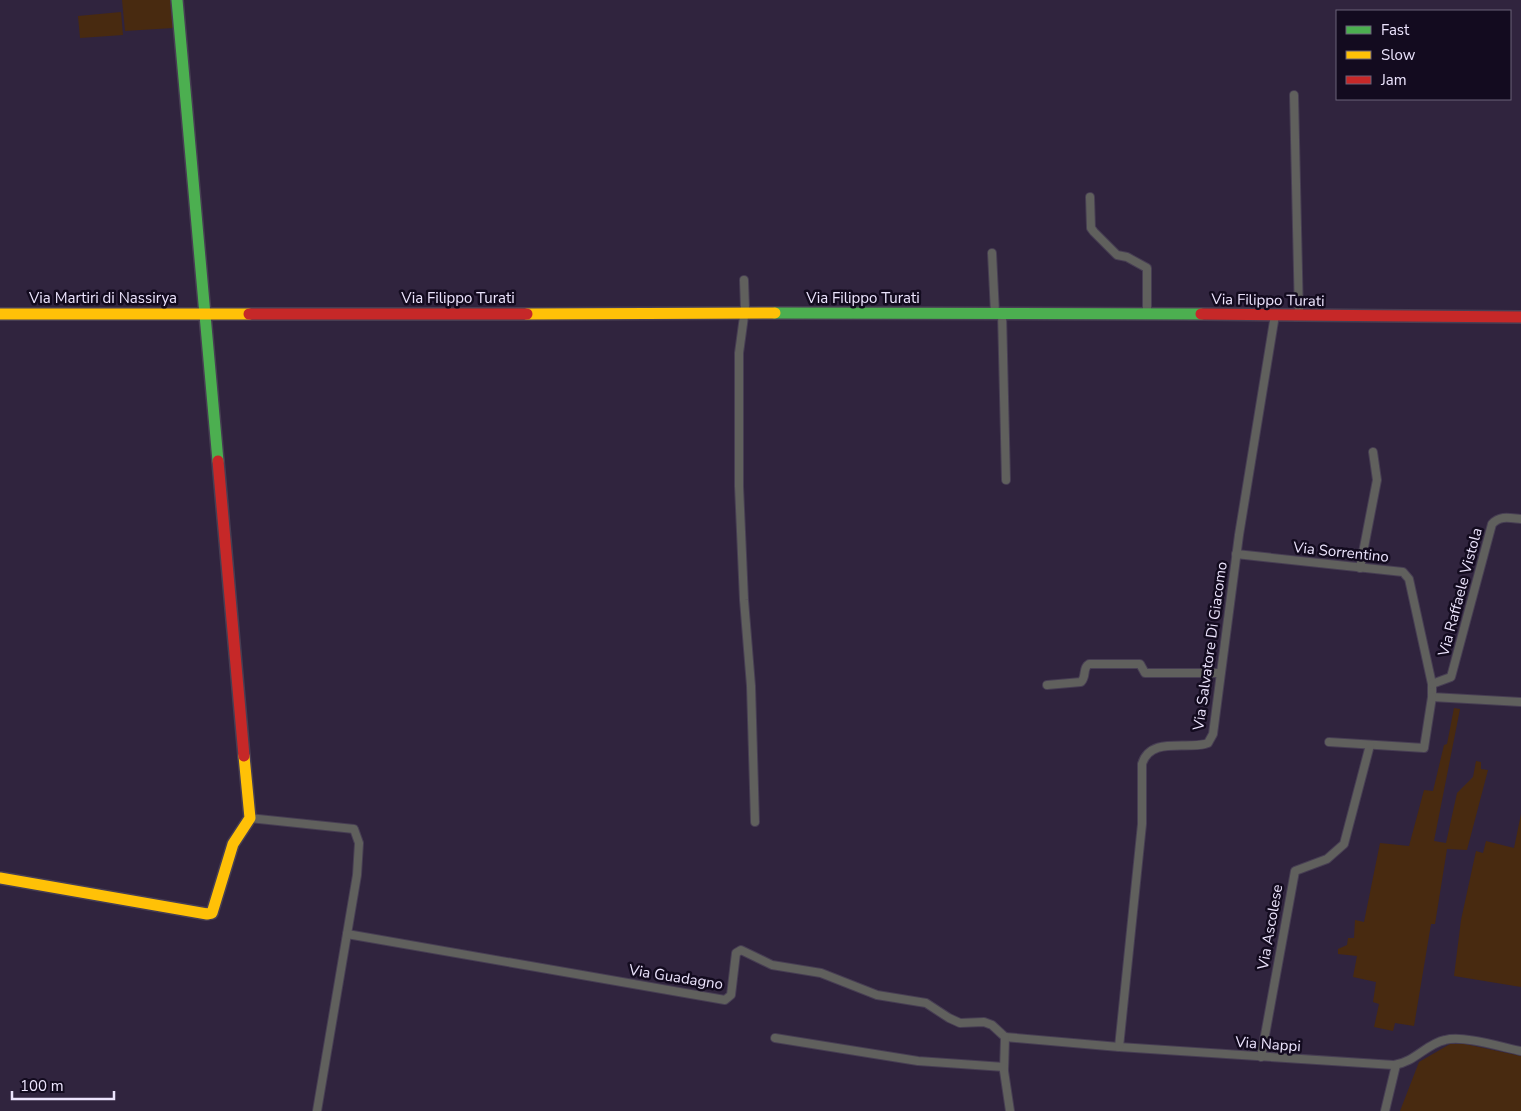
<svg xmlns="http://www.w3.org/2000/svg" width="1521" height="1111" font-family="'Nunito Sans',sans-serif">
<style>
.green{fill:#482a10}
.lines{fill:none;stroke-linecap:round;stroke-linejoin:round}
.street-casing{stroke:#473e53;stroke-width:10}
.fast-casing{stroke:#473e53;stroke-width:14}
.slow-casing{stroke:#473e53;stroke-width:14}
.jam-casing{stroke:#473e53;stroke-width:14}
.street{stroke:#60605d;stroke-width:8}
.fast{stroke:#4caf50;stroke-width:11}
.slow{stroke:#ffc107;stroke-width:11}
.jam{stroke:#c62828;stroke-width:11}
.labels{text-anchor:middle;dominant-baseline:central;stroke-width:5;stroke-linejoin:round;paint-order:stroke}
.street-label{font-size:15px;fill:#ece4fd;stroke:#130b1f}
</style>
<rect width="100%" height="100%" fill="#30243e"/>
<g class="green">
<path d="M 122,0 L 171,0 L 173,28 L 125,31 Z"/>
<path d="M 121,12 L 123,35 L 80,38 L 78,16 Z"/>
<path d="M 1454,708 L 1460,709 L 1434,841 L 1446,843 L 1457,793 L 1473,777 L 1476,761 L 1481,762 L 1481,769 L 1488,770 L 1467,850 L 1447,849 L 1435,924 L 1431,924 L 1414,1026 L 1395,1023 L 1393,1031 L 1374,1027 L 1379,1004 L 1373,1002 L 1376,982 L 1353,977 L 1357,956 L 1338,954 L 1338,949 L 1347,945 L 1348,938 L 1354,938 L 1355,920 L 1364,922 L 1380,843 L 1409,846 L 1424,790 L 1433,791 L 1444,745 L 1447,744 Z"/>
<path d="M 1521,814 L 1521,987 L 1454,976 L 1461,920 L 1476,851 L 1483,853 L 1486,841 L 1514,848 Z"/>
<path d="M 1450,1044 L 1465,1044 L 1521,1056 L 1521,1111 L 1400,1111 L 1419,1062 Z"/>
</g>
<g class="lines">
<defs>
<g id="street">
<path d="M 1294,95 L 1299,316"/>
<path d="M 1090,197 L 1091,228 L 1094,232 L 1117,255 L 1127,257 L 1147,268 L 1147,313"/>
<path d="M 992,253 L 995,313"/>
<path d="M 744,280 L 745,309 L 739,353 L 739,486 L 744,600 L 751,686 L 755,822"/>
<path d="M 1002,313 L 1006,480"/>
<path d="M 1236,554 L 1403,572 L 1409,579 L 1432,684 L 1432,697 L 1521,702"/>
<path d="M 1360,568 L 1377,480 L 1373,452"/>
<path d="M 1432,684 L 1451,677 L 1492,524 C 1500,515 1510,518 1521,519"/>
<path d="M 1047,685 L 1081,682 C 1087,676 1082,668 1089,664 L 1140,664 L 1145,673 L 1220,673"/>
<path d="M 1329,742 L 1424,748 L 1432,697"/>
<path d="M 250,818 L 354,829 L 359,843 L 357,875 L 317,1111"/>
<path d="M 347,934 L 725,1000 L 731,995 L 736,953 L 741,950 L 772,965 L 821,973 L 877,995 L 926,1003 L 949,1018 L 960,1023 L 984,1022 L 992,1025 L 1005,1037"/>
<path d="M 1005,1037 L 1119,1047 L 1394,1065 C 1415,1062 1426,1044 1445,1040 C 1463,1035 1501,1047 1521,1051"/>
<path d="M 1005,1037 L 1004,1071 L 1010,1111"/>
<path d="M 775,1038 L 918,1061 L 1004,1067"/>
<path d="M 1119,1047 L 1142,824 L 1142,764 C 1150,737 1184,749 1205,744 L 1208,743 L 1213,734 L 1239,535 L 1275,315"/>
<path d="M 1261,1057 L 1295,871 L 1327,859 L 1344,844 L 1370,745"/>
<path d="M 1385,1111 L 1396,1065"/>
</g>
<g id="fast">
<path d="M 177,0 L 218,461"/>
<path d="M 775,313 L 1201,314"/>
</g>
<g id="slow">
<path d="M 0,314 L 249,314"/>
<path d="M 527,314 L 775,313"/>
<path d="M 0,878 L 207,914 L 212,913 L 233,844 L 250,818 L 244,756"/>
</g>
<g id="jam">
<path d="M 249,314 L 527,314"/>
<path d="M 1201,314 L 1521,317"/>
<path d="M 218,461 L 244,756"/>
</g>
</defs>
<use href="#street" class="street-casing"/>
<use href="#fast" class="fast-casing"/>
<use href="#slow" class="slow-casing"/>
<use href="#jam" class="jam-casing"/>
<use href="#street" class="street"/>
<use href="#fast" class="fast"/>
<use href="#slow" class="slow"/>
<use href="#jam" class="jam"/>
</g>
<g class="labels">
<g class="street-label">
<text x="103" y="298">Via Martiri di Nassirya</text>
<text x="458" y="298">Via Filippo Turati</text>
<text x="863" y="298">Via Filippo Turati</text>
<text transform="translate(1268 300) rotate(1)">Via Filippo Turati</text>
<text transform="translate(1341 552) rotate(6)">Via Sorrentino</text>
<text transform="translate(1460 592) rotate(-75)">Via Raffaele Vistola</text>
<text transform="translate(1210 646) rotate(-82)">Via Salvatore Di Giacomo</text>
<text transform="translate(1270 927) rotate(-80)">Via Ascolese</text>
<text transform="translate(676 977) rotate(9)">Via Guadagno</text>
<text transform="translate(1268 1044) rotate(4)">Via Nappi</text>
</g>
</g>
<rect x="1336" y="10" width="175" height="90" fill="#130b1f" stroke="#6a6278"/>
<rect x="1346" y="26" width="25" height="8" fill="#4caf50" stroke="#6a6278"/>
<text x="1381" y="35" font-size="15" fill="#ece4fd">Fast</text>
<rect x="1346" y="51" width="25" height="8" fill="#ffc107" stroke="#6a6278"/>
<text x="1381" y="60" font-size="15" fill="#ece4fd">Slow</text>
<rect x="1346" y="76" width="25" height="8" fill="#c62828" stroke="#6a6278"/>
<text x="1381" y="85" font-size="15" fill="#ece4fd">Jam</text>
<path d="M12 1091v8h102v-8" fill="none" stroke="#ece4fd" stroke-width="2.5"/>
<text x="20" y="1091" font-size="15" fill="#ece4fd" stroke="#130b1f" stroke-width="4" paint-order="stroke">100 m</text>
</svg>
